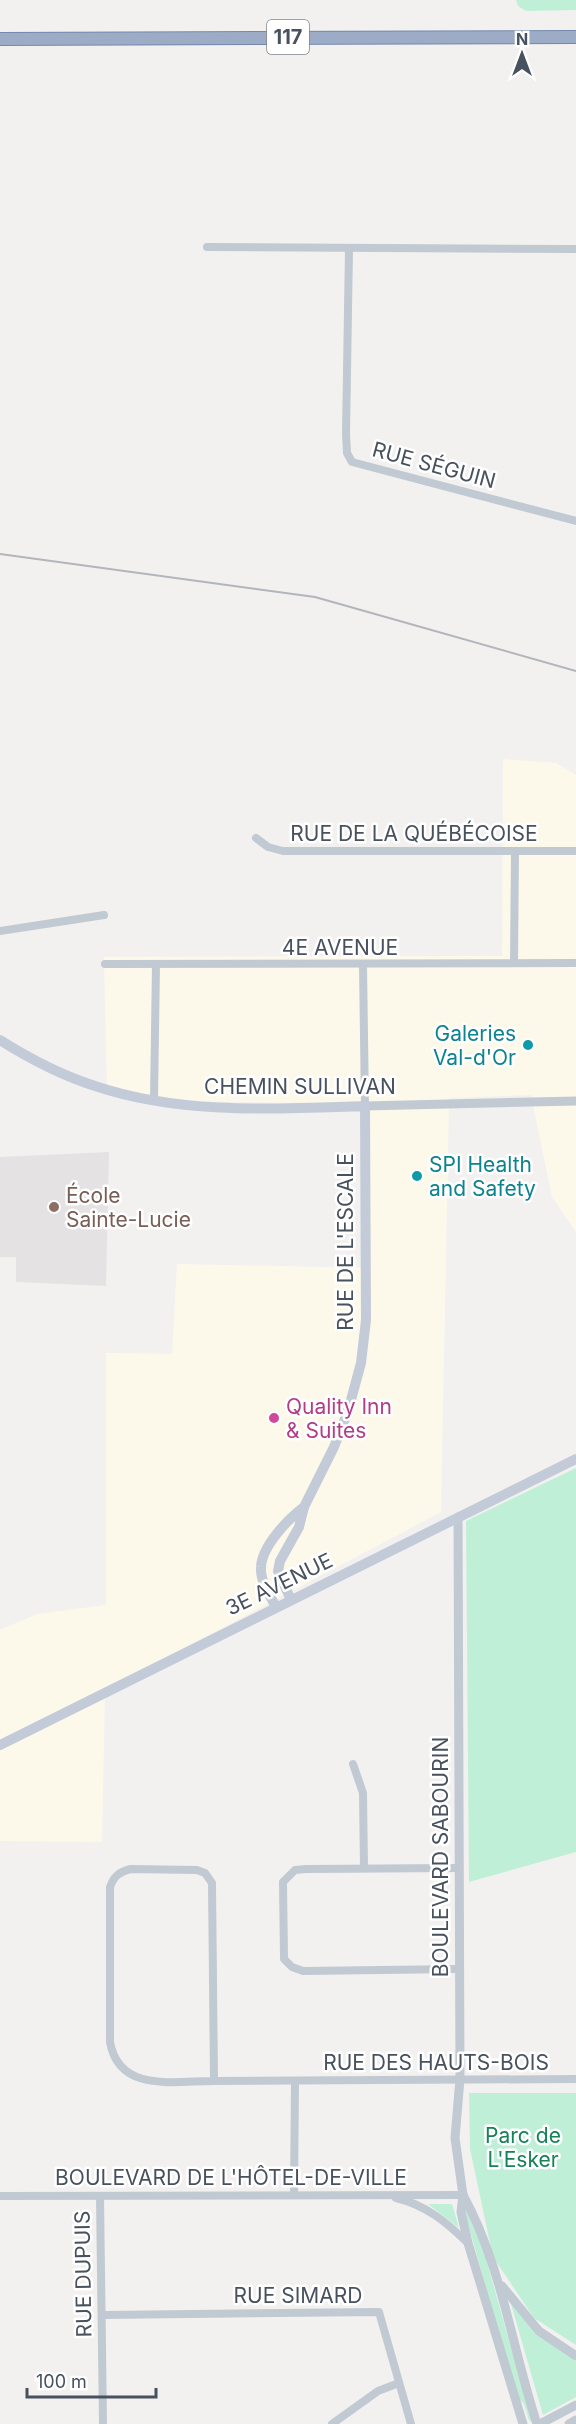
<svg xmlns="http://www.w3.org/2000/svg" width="576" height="2424" font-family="Inter,sans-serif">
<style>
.commercial{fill:#fcf9eb}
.education{fill:#e4e2e2}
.green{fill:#bff0d7}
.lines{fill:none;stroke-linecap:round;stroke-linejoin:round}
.trunk-casing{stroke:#7388ab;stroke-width:14}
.minor{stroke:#c1c9d2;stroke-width:8}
.tertiary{stroke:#c1c9d2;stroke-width:9}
.secondary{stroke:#c3cbd9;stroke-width:10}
.trunk{stroke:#9cacc7;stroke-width:12}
.rail{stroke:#b2b5bb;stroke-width:2}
.culture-dot{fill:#0f9aa8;stroke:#fff;stroke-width:2}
.education-dot{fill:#8d6e63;stroke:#fff;stroke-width:2}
.hotel-dot{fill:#d1479c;stroke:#fff;stroke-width:2}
.labels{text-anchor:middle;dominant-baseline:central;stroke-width:5;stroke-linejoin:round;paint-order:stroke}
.shield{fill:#fff;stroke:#7f858e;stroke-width:1.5}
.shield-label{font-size:20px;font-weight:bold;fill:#48515e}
.street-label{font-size:21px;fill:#48515e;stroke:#fff}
.culture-label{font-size:21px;fill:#0d838f;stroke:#fff;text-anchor:end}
.education-label{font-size:21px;fill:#785e54;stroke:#fff;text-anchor:start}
.hotel-label{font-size:21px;fill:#b23c85;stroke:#fff;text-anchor:start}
.park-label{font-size:21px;fill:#168258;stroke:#fff}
</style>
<rect width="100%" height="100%" fill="#f3f1f0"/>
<path class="commercial" d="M 503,759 L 556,763 L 576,775 L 576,1232 L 552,1197 L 531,1095 L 449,1098 L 441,1512 L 105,1690 L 102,1842 L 0,1841 L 0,1630 L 37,1614 L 106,1605 L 106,1353 L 172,1354 L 177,1264 L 370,1268 L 369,1104 L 169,1101 L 107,1087 L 104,957 L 502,956 Z"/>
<path class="education" d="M 109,1152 L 106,1286 L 16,1282 L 16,1257 L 0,1257 L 0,1157 Z"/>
<g class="green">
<path d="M 516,0 L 576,0 L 576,10 L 526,11 L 518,6 Z"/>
<path d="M 576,1468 L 576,1852 L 469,1882 L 466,1521 Z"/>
<path d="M 469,2093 L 576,2093 L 576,2345 L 534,2318 L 493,2257 L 470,2149 Z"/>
<path d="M 428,2204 L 452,2204 L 459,2228 Z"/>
<path d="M 467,2209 L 472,2225 L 479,2234 L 532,2422 L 529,2420 L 524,2404 L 517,2396 L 464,2210 Z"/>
<path d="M 511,2304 L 533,2327 L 576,2361 L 576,2397 L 543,2415 Z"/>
</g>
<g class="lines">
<defs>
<path id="trunk" d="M 0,39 L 576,37"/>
</defs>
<use href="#trunk" class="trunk-casing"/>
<g class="minor">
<path d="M 207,247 L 576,249"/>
<path d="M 349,248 L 346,434 L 347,453 L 352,462 L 576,521"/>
<path d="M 256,838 L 268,847 L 283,851 L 576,851"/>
<path d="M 0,931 L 104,915"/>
<path d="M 514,963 L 515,851"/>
<path d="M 105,964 L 576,963"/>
<path d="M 363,965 L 365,1106"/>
<path d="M 154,1100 L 156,964"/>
<path d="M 353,1764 L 363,1793 L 364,1868"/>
<path d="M 458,1868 L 306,1869 L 295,1870 L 283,1882 L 284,1959 L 292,1967 L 303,1971 L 459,1969"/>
<path d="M 214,2081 L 212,1883 L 205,1873 L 197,1870 L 131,1869 C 119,1872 114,1876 110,1887 L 110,2042 C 119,2093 174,2081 214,2081 L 576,2079"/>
<path d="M 294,2195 L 295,2081"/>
<path d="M 0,2196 L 463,2195"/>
<path d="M 100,2196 L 103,2424"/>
<path d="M 396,2198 C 426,2205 446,2222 468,2243"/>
<path d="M 102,2315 L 379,2312 L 411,2424"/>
<path d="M 332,2424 L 378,2391 L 399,2383"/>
</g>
<g class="tertiary">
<path d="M 365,1106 L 576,1101"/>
<path d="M 458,1517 L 460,2079 L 455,2138 L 463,2195 L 461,2212 L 468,2243 L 523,2424"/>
<path d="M 463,2195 C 502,2266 512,2348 537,2424"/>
<path d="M 502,2286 L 539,2331 L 576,2356"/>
<path d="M 540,2424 L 576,2405"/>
<path d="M 569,2424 L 576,2420"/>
</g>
<g class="secondary">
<path d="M 0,1040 C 30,1059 61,1075 95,1086 C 181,1115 276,1109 365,1106 L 366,1320 L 361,1363 L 348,1411 L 334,1447 L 304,1507 L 299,1527 L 280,1561 L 278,1571 L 291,1600"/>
<path d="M 276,1607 C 270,1596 260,1581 261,1567 C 262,1546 288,1519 304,1507"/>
<path d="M 0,1745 L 576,1459"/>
</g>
<use href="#trunk" class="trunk"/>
<path class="rail" d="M 0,554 L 315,597 L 576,671"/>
</g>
<g class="culture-dot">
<circle cx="528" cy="1045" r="6"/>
<circle cx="417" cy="1176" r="6"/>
</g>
<circle class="education-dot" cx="54" cy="1207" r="6"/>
<circle class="hotel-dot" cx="274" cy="1418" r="6"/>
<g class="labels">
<rect class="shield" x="267" y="20" width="42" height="34" rx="4.5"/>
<g class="shield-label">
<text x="288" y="37">117</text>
</g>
<g class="street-label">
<text transform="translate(434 465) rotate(15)">RUE SÉGUIN</text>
<text x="414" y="833">RUE DE LA QUÉBÉCOISE</text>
<text x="340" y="947">4E AVENUE</text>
<text x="300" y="1086">CHEMIN SULLIVAN</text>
<text transform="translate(345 1242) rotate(-90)">RUE DE L'ESCALE</text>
<text transform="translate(279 1584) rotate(-26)">3E AVENUE</text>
<text transform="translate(440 1857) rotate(-90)">BOULEVARD SABOURIN</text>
<text x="436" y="2062">RUE DES HAUTS-BOIS</text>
<text x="231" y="2177">BOULEVARD DE L'HÔTEL-DE-VILLE</text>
<text transform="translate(83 2274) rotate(-91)">RUE DUPUIS</text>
<text x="298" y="2295">RUE SIMARD</text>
</g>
<g class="culture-label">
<text x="516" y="1033">Galeries<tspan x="516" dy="24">Val-d'Or</tspan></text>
<text x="429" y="1164" text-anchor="start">SPI Health<tspan x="429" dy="24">and Safety</tspan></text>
</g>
<g class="education-label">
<text x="66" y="1195">École<tspan x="66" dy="24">Sainte-Lucie</tspan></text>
</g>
<g class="hotel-label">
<text x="286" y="1406">Quality Inn<tspan x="286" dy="24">&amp; Suites</tspan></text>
</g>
<g class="park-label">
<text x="523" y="2135">Parc de<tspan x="523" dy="24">L'Esker</tspan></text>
</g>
</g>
<g transform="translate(522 54)" stroke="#ffffff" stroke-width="4.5" paint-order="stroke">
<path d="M0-4.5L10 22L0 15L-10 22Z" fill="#48515e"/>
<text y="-9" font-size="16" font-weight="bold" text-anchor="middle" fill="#48515e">N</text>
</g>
<path d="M27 2388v9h129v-9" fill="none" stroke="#48515e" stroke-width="3"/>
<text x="36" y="2388" font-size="18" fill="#48515e" stroke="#ffffff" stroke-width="4.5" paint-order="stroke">100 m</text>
</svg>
